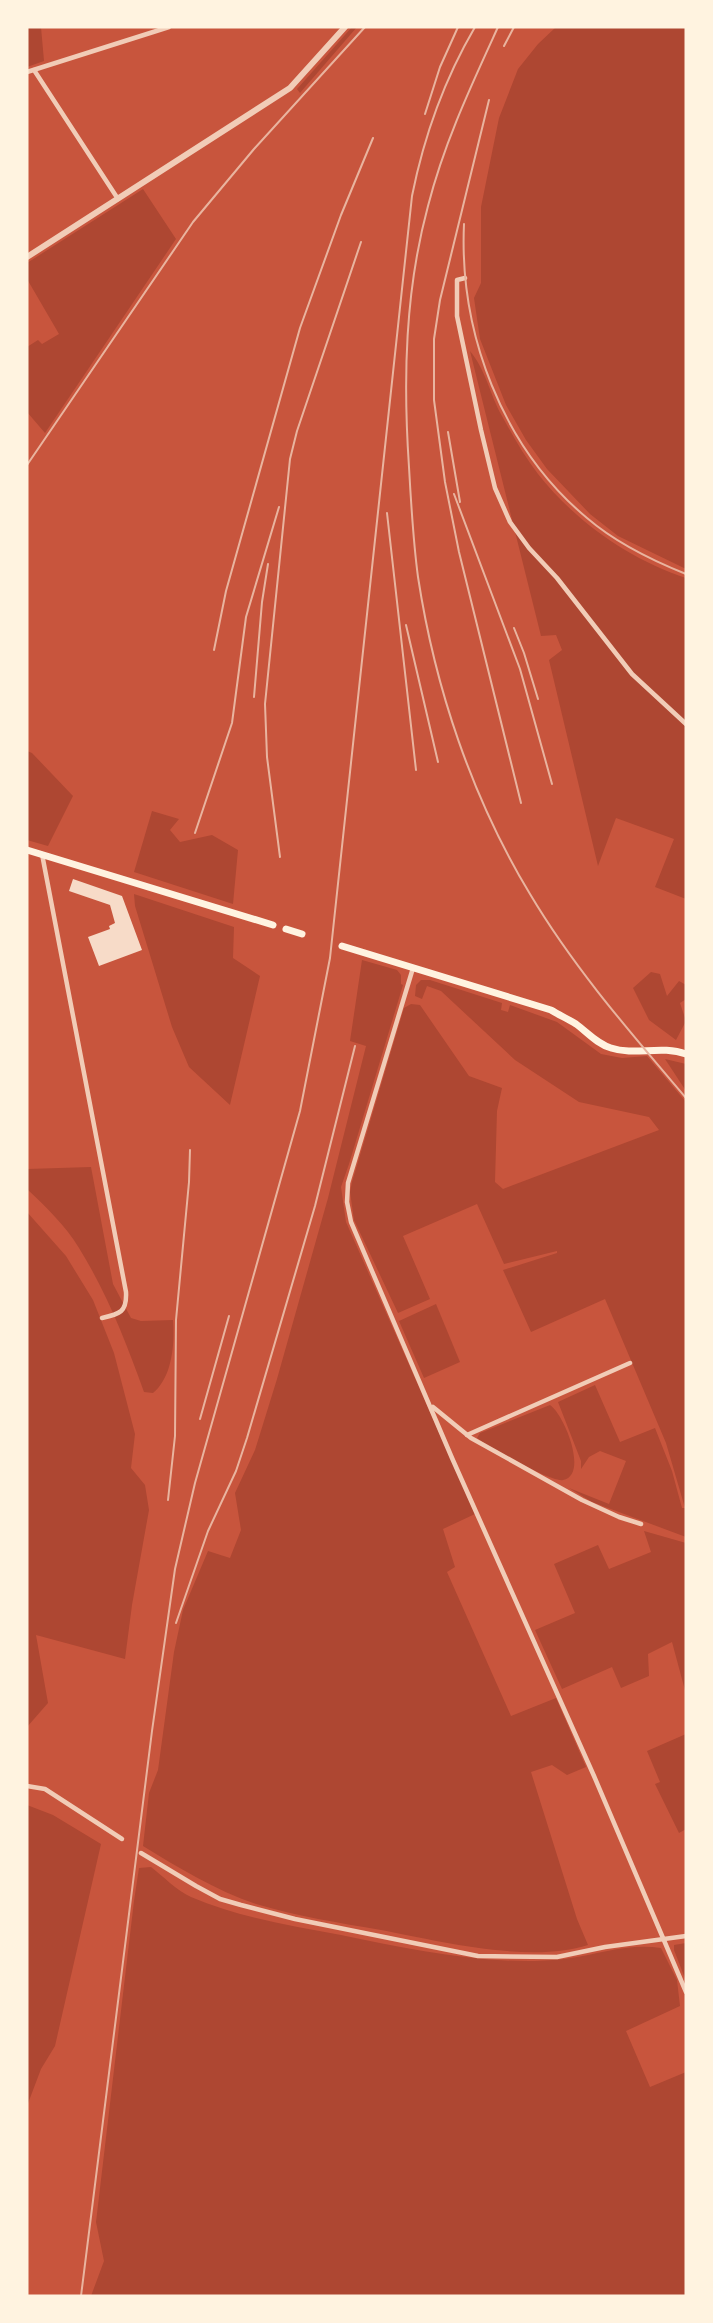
<svg xmlns="http://www.w3.org/2000/svg" width="713" height="2323" font-family="Montserrat,sans-serif">
<style>
.green{fill:#ae4732}
.building{fill:#f7dbc8}
.lines{fill:none;stroke-linecap:round;stroke-linejoin:round}
.minor{stroke:#f1ccb7;stroke-width:4.5}
.tertiary{stroke:#f1ccb7;stroke-width:6}
.secondary{stroke:#fff3e0;stroke-width:7}
.rail{stroke:#e9b49f;stroke-width:2}
</style>
<rect width="100%" height="100%" fill="#c8553d"/>
<g class="green">
<path d="M 27,27 L 41,27 L 44,61 L 27,67 Z"/>
<path d="M 352,27 L 357,27 L 300,93 L 297,89 Z"/>
<path d="M 556,27 L 686,27 L 686,569 L 618,536 L 590,514 L 547,469 L 526,440 L 506,405 L 480,339 L 474,298 L 481,283 L 481,207 L 499,118 L 518,69 L 538,44 Z"/>
<path d="M 143,189 L 176,239 L 45,433 L 27,412 L 27,347 L 38,340 L 42,344 L 59,334 L 27,279 L 27,263 Z"/>
<path d="M 470,351 C 486,370 490,395 502,416 C 513,436 524,456 538,474 C 576,522 629,559 686,578 L 686,899 L 655,887 L 674,839 L 616,818 L 598,866 L 549,660 L 562,650 L 556,635 L 541,636 Z"/>
<path d="M 27,751 L 32,753 L 73,796 L 48,846 L 27,840 Z"/>
<path d="M 152,811 L 179,819 L 170,830 L 180,842 L 212,835 L 238,850 L 233,904 L 134,872 Z"/>
<path d="M 134,894 L 234,927 L 233,958 L 260,976 L 230,1105 L 189,1067 L 172,1027 L 135,906 Z"/>
<path d="M 362,960 L 397,970 L 401,975 L 401,984 L 403,985 L 349,1164 L 341,1187 L 346,1222 L 475,1514 L 443,1529 L 455,1567 L 447,1572 L 511,1716 L 556,1698 L 586,1767 L 567,1775 L 552,1765 L 531,1772 L 577,1919 L 588,1945 C 531,1964 439,1941 381,1930 C 339,1923 297,1916 256,1904 C 215,1890 179,1868 143,1846 L 149,1793 L 158,1770 L 174,1652 L 183,1610 L 208,1551 L 230,1558 L 241,1530 L 235,1493 L 255,1450 L 277,1379 L 328,1198 L 366,1046 L 350,1041 Z"/>
<path d="M 651,972 L 660,974 L 667,996 L 679,981 L 686,985 L 686,999 L 680,1003 L 686,1021 L 676,1040 L 649,1020 L 633,988 Z"/>
<path d="M 421,980 L 430,980 L 502,1003 L 501,1010 L 508,1012 L 510,1005 L 557,1022 L 601,1054 L 622,1058 L 647,1056 L 686,1102 L 686,1537 L 592,1502 L 569,1488 L 609,1504 L 626,1461 L 600,1451 L 589,1457 L 581,1469 L 581,1461 L 558,1402 L 595,1385 L 620,1442 L 655,1428 L 672,1471 L 682,1508 L 685,1508 L 666,1443 L 605,1299 L 531,1332 L 503,1270 L 557,1253 L 557,1251 L 504,1264 L 477,1204 L 403,1236 L 430,1299 L 398,1313 L 354,1220 L 350,1192 L 352,1182 L 404,1008 L 411,1004 L 420,1005 L 469,1076 L 502,1088 L 497,1111 L 495,1182 L 503,1189 L 659,1130 L 649,1117 L 579,1102 L 515,1060 L 441,991 L 427,986 L 422,999 L 415,996 L 416,985 Z"/>
<path d="M 665,1059 L 686,1064 L 686,1091 Z"/>
<path d="M 91,1167 L 113,1284 L 131,1318 L 141,1321 L 173,1320 C 175,1344 172,1378 153,1393 L 144,1392 C 126,1342 107,1293 79,1248 C 65,1225 46,1207 27,1189 L 27,1169 Z"/>
<path d="M 27,1212 L 66,1256 L 93,1300 L 114,1353 L 135,1434 L 131,1468 L 145,1485 L 149,1510 L 132,1605 L 125,1659 L 36,1635 L 48,1703 L 27,1727 Z"/>
<path d="M 436,1304 L 460,1362 L 424,1378 L 399,1321 Z"/>
<path d="M 550,1405 C 564,1414 589,1475 563,1480 C 552,1483 488,1447 477,1438 L 480,1433 Z"/>
<path d="M 644,1531 L 686,1543 L 686,1694 L 672,1642 L 648,1654 L 649,1676 L 621,1688 L 612,1667 L 562,1689 L 535,1630 L 575,1613 L 554,1564 L 598,1545 L 609,1569 L 651,1552 Z"/>
<path d="M 686,1734 L 686,1829 L 679,1833 L 655,1784 L 660,1782 L 647,1751 Z"/>
<path d="M 27,1805 L 53,1815 L 101,1844 L 55,2046 L 41,2069 L 27,2106 Z"/>
<path d="M 151,1867 C 163,1876 177,1891 191,1897 C 238,1917 291,1926 341,1935 C 403,1948 471,1962 535,1961 C 547,1960 560,1960 571,1958 C 601,1953 631,1943 661,1948 L 677,1980 L 680,2006 L 626,2031 L 650,2087 L 686,2072 L 686,2296 L 91,2296 L 104,2261 L 96,2222 L 134,1901 L 139,1868 Z"/>
<path d="M 686,1943 L 686,1981 L 674,1950 L 674,1945 Z"/>
</g>
<path class="building" d="M 73,879 L 122,896 L 142,950 L 99,966 L 88,937 L 110,929 L 109,926 L 115,923 L 110,905 L 69,891 Z"/>
<g class="lines">
<g class="minor">
<path d="M 34,70 L 118,199"/>
<path d="M 27,72 L 169,27"/>
<path d="M 465,278 L 457,280 L 457,316 L 481,430 L 495,488 L 510,522 L 529,548 L 557,578 L 632,674 L 686,724"/>
<path d="M 42,854 L 126,1292 C 127,1312 120,1314 102,1318"/>
<path d="M 413,968 L 348,1183 L 347,1202 L 351,1222 L 452,1458 L 594,1776 L 686,1992"/>
<path d="M 433,1407 L 471,1438 L 582,1500 L 619,1517 L 641,1524"/>
<path d="M 467,1435 L 630,1363"/>
<path d="M 27,1786 L 45,1789 L 122,1839"/>
<path d="M 141,1853 L 196,1886 L 220,1899 L 241,1905 L 295,1919 L 478,1956 L 557,1957 L 605,1947 L 686,1936"/>
</g>
<path class="tertiary" d="M 27,257 L 290,88 L 345,27"/>
<g class="secondary">
<path d="M 27,850 L 273,925"/>
<path d="M 286,929 L 302,934"/>
<path d="M 342,946 L 551,1010 C 559,1015 568,1019 576,1024 C 587,1032 597,1044 611,1048 C 635,1056 661,1045 686,1054"/>
</g>
<g class="rail">
<path d="M 498,27 C 471,86 444,143 428,206 C 405,291 403,379 409,467 C 411,503 413,540 418,577 C 435,688 472,798 530,894 C 574,968 630,1032 686,1098"/>
<path d="M 504,46 L 514,27"/>
<path d="M 489,100 L 440,300 L 434,339 L 434,400 L 445,482 L 459,552 L 521,803"/>
<path d="M 425,114 L 440,67 L 458,27"/>
<path d="M 464,224 C 459,333 502,447 587,518 C 616,543 651,560 686,574"/>
<path d="M 448,432 L 460,502"/>
<path d="M 27,465 L 193,222 L 254,149 L 365,27"/>
<path d="M 454,494 L 520,669 L 552,784"/>
<path d="M 387,513 L 416,770"/>
<path d="M 406,625 L 438,762"/>
<path d="M 514,628 L 524,653 L 538,699"/>
<path d="M 214,650 L 226,591 L 300,328 L 341,215 L 373,138"/>
<path d="M 254,697 L 262,602 L 268,564"/>
<path d="M 195,833 L 232,723 L 246,617 L 279,507"/>
<path d="M 280,857 L 267,757 L 265,704 L 290,459 L 297,431 L 361,242"/>
<path d="M 200,1419 L 229,1316"/>
<path d="M 168,1500 L 175,1436 L 176,1320 L 189,1182 L 190,1150"/>
<path d="M 176,1623 L 208,1531 L 236,1471 L 247,1438 L 315,1206 L 355,1046"/>
<path d="M 81,2296 L 152,1731 L 175,1569 L 195,1483 L 300,1111 L 330,958 L 412,196 C 424,136 444,80 475,27"/>
</g>
</g>
<rect width="713" height="2323" fill="none" stroke="#fff3e0" stroke-width="57"/>
</svg>
